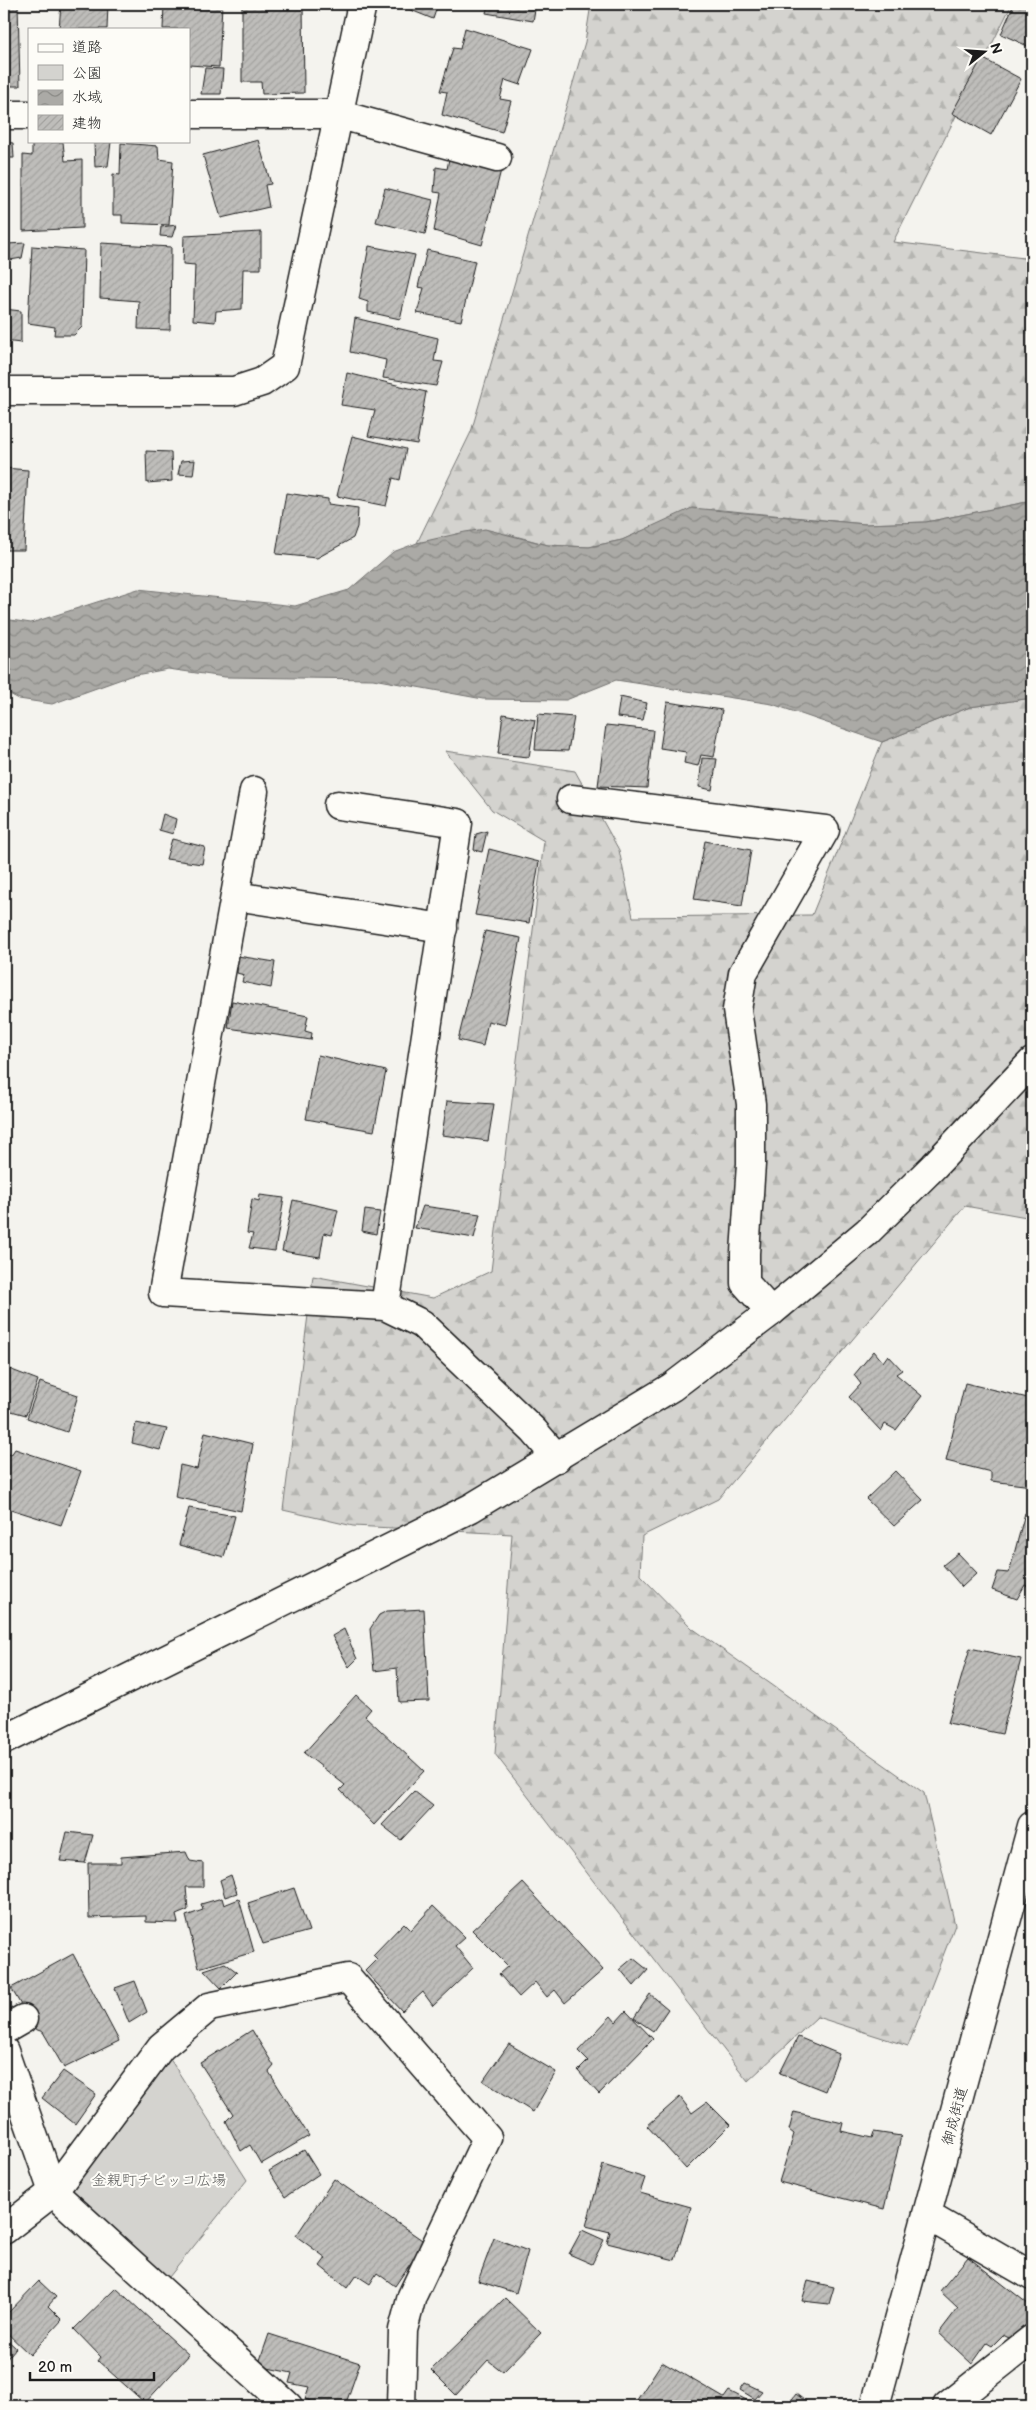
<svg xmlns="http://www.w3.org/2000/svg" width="1036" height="2410" font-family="'Balsamiq Sans','Klee One',sans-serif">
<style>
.forest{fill:url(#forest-firs);stroke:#787876}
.park{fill:#d4d3cf;stroke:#787876}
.water{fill:url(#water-waves);stroke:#72716f}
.building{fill:url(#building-hatch);stroke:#1c1c1c}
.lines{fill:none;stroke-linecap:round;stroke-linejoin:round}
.minor-casing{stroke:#1c1c1c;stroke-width:31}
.minor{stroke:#fdfcf7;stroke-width:28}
.labels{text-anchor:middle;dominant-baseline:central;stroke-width:4;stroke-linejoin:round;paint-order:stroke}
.street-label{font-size:15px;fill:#1c1c1c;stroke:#fdfcf7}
.park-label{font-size:15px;fill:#5c5c5b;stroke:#fdfcf7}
</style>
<defs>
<pattern id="forest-firs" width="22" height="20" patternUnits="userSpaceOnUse" patternTransform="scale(1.25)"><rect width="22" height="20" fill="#d4d3cf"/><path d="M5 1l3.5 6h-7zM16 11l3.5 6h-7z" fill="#b5b5b1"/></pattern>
<pattern id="water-waves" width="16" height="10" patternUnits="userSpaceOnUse" patternTransform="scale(1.25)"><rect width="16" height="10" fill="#abaaa6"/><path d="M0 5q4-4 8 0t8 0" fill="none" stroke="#8a8a86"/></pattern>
<pattern id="building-hatch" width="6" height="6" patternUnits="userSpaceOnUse" patternTransform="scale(1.25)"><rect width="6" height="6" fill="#bebdba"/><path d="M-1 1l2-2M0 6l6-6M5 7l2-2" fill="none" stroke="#a3a29f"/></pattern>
</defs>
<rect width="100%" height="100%" fill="#f4f3ee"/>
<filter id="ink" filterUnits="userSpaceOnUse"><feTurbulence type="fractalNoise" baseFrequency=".02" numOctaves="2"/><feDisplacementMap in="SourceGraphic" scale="10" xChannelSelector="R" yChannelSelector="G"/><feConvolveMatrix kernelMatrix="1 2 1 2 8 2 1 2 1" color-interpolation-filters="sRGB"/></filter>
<g filter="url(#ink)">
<g class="forest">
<path d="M 591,4 L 1012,4 L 893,242 L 1032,259 L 1032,501 L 926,522 L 865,524 L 712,509 L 650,528 L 622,540 L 589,547 L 548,545 L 508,534 L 439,539 L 417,543 L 471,432 L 585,42 Z"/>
<path d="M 1032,698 L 1032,1218 L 965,1206 L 718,1499 L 642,1536 L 640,1575 L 692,1628 L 924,1793 L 955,1925 L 908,2046 L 817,2017 L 748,2081 L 495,1754 L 512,1534 L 353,1526 L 283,1510 L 313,1276 L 433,1298 L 491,1271 L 544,841 L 492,810 L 445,751 L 575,771 L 619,850 L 633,917 L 812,915 L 882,742 L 970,707 Z"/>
</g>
<path class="park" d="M 170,2059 L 247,2180 L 165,2282 L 65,2186 Z"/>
<path class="water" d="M 1032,501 L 1032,698 L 970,707 L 882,742 L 772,704 L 616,680 L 566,700 L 483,699 L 373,679 L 225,677 L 168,669 L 130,676 L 52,704 L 19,699 L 4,691 L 4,619 L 31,623 L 138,589 L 295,606 L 349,590 L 393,552 L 417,543 L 465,532 L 485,529 L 548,545 L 589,547 L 622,540 L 692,508 L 865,524 L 926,522 Z"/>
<g class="building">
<path d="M 4,4 L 18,4 L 20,86 L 4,86 Z"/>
<path d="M 61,4 L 108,4 L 107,29 L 59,29 Z"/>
<path d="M 164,4 L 222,4 L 219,67 L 189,65 L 189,29 L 163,29 Z"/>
<path d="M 303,4 L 304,93 L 262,94 L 261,82 L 242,82 L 242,6 Z"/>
<path d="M 402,4 L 438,4 L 433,19 L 401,6 Z"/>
<path d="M 488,4 L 536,4 L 533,21 L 486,13 Z"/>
<path d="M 1014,4 L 1032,4 L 1032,48 L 1001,34 Z"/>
<path d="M 465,28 L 533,49 L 520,85 L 505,80 L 500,99 L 511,101 L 502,132 L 442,115 L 447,92 L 440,91 L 453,48 L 460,49 Z"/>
<path d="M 982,58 L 1021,79 L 991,135 L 952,113 Z"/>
<path d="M 205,68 L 223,69 L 221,94 L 201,94 Z"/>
<path d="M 258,140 L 271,184 L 265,185 L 269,207 L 221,218 L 203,155 Z"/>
<path d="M 4,142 L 13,143 L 14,158 L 4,158 Z"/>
<path d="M 63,142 L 65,161 L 82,160 L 82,228 L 23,231 L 23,155 L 32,156 L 32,143 Z"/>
<path d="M 111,142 L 108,166 L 95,167 L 94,143 Z"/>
<path d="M 121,143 L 158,146 L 159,159 L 173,161 L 169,225 L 122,223 L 122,215 L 113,215 L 113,174 L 120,175 Z"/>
<path d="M 450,154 L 502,166 L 482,245 L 434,231 L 441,193 L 434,192 L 436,167 L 447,169 Z"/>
<path d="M 385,188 L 433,200 L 425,234 L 376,222 Z"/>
<path d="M 176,225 L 172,237 L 160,236 L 161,227 Z"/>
<path d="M 261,232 L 261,269 L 243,269 L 242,309 L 216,311 L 215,322 L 193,320 L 195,265 L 183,264 L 184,236 Z"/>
<path d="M 25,243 L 22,258 L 4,261 L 7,244 Z"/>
<path d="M 101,243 L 171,247 L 170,330 L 138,329 L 139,301 L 100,298 Z"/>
<path d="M 32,246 L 84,250 L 82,327 L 74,335 L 54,335 L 55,327 L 28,323 Z"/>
<path d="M 369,246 L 415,255 L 400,319 L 368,312 L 368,302 L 359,299 Z"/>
<path d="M 427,250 L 475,261 L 461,321 L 417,313 L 424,288 L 418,287 Z"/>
<path d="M 4,309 L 21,311 L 21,343 L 4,341 Z"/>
<path d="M 355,318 L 438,338 L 434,361 L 443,362 L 436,386 L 383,378 L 386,360 L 350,352 Z"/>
<path d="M 347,373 L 426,392 L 417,444 L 368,436 L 375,410 L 341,405 Z"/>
<path d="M 352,436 L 406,449 L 400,480 L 393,478 L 386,506 L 337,496 Z"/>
<path d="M 146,451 L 171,452 L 172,481 L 147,483 Z"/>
<path d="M 195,460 L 193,475 L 178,474 L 181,461 Z"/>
<path d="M 4,468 L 28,470 L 24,550 L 4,550 Z"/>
<path d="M 286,493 L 328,499 L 328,504 L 358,508 L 357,527 L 353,538 L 317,558 L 276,554 Z"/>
<path d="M 620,697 L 647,703 L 643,720 L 617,717 Z"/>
<path d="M 667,702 L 722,710 L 714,757 L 701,755 L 698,766 L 684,763 L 686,752 L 660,748 Z"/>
<path d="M 503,714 L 535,720 L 529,757 L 498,754 Z"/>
<path d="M 538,714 L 574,717 L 568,751 L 535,750 Z"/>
<path d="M 606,725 L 653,730 L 647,788 L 598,786 Z"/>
<path d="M 702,758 L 717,759 L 712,790 L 699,787 Z"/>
<path d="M 163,814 L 176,819 L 173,834 L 159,830 Z"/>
<path d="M 487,831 L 482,852 L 474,850 L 476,834 Z"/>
<path d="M 172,839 L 205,847 L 202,864 L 166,859 Z"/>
<path d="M 705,841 L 751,850 L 742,906 L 694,899 Z"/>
<path d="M 489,849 L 539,862 L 529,923 L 475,915 Z"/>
<path d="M 485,931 L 521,938 L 505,1025 L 488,1021 L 483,1046 L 458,1040 Z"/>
<path d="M 238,956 L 275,962 L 271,988 L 242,982 L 244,975 L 237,973 Z"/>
<path d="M 232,1001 L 308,1016 L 305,1031 L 312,1033 L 311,1040 L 228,1028 Z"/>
<path d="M 318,1055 L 386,1071 L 374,1131 L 306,1119 Z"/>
<path d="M 447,1101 L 494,1104 L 488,1141 L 442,1135 Z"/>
<path d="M 260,1195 L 284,1198 L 275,1251 L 249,1248 L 253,1234 L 247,1233 L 252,1199 L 259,1201 Z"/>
<path d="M 293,1200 L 338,1210 L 332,1235 L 324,1233 L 320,1257 L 282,1251 Z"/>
<path d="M 423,1206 L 480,1214 L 474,1238 L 415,1228 Z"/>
<path d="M 365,1210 L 380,1212 L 376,1234 L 362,1231 Z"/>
<path d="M 1032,1230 L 1032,1265 L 1027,1265 Z"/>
<path d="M 874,1351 L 883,1362 L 888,1355 L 902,1370 L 896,1374 L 922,1396 L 896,1430 L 885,1424 L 881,1431 L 849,1397 L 861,1384 L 854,1375 Z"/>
<path d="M 4,1367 L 38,1380 L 26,1415 L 4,1409 Z"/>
<path d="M 40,1382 L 78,1395 L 67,1432 L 27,1418 Z"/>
<path d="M 965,1383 L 1032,1399 L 1032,1486 L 991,1481 L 991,1472 L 946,1461 Z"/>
<path d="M 136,1423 L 167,1429 L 160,1450 L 132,1443 Z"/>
<path d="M 205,1432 L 253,1444 L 241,1511 L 175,1497 L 180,1465 L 197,1469 Z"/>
<path d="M 15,1449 L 81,1471 L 61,1525 L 4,1507 L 4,1456 L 5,1452 L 11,1455 Z"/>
<path d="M 895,1471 L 923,1500 L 894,1526 L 866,1499 Z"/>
<path d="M 189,1508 L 235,1516 L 224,1557 L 179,1545 Z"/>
<path d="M 1025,1513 L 1032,1514 L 1032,1588 L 1025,1585 L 1017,1599 L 992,1590 L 998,1572 L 1009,1573 Z"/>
<path d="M 958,1553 L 977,1573 L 962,1587 L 943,1565 Z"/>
<path d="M 424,1609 L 429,1701 L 399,1702 L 397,1668 L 374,1671 L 370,1629 L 379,1615 L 387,1611 Z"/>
<path d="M 344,1629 L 357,1659 L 349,1667 L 332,1636 Z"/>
<path d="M 970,1648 L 1021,1659 L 1002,1734 L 948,1723 Z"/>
<path d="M 356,1695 L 371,1709 L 365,1716 L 424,1771 L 374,1825 L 340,1790 L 345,1785 L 304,1753 Z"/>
<path d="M 414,1791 L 433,1806 L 401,1840 L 382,1825 Z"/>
<path d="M 67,1832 L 93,1835 L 85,1863 L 60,1861 Z"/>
<path d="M 186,1852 L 190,1861 L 203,1863 L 203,1887 L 186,1887 L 188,1910 L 176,1915 L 178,1923 L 146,1922 L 146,1916 L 89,1918 L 88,1863 L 121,1863 L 121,1857 Z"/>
<path d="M 231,1875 L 237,1893 L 225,1897 L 220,1880 Z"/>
<path d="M 523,1883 L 603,1970 L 565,2003 L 555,1990 L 547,1997 L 535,1982 L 519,1997 L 499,1974 L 508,1966 L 472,1930 Z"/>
<path d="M 294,1888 L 309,1931 L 263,1944 L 248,1903 Z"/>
<path d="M 222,1898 L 224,1905 L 239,1899 L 254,1952 L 199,1968 L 186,1916 L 203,1910 L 201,1904 Z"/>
<path d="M 433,1906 L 465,1937 L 455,1946 L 473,1968 L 433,2006 L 423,1992 L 402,2011 L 365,1971 L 377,1959 L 373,1955 L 404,1923 L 411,1930 Z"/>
<path d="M 73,1954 L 119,2041 L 64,2068 L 43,2032 L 35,2029 L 11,1988 Z"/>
<path d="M 633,1958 L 648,1970 L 634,1986 L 620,1969 Z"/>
<path d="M 225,1963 L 237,1972 L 221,1988 L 204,1970 Z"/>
<path d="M 135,1981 L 147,2012 L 129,2023 L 115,1988 Z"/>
<path d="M 650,1994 L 668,2009 L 653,2031 L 634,2018 Z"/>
<path d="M 626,2011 L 653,2039 L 599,2094 L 578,2071 L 588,2061 L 578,2051 L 611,2016 L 616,2022 Z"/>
<path d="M 252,2030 L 274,2066 L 269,2072 L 309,2136 L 261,2164 L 250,2145 L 241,2151 L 226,2121 L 233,2114 L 200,2063 Z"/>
<path d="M 798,2037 L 839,2054 L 825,2091 L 780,2073 Z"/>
<path d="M 509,2044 L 556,2072 L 533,2112 L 483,2081 Z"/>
<path d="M 63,2071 L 96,2094 L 75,2124 L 42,2098 Z"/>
<path d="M 680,2097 L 692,2113 L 707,2102 L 730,2125 L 686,2169 L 647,2126 Z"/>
<path d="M 794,2112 L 843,2123 L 841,2131 L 872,2138 L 874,2132 L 901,2136 L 884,2209 L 779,2182 L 794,2134 L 789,2130 Z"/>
<path d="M 304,2150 L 319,2174 L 285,2197 L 269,2171 Z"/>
<path d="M 603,2165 L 645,2178 L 640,2193 L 691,2207 L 675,2260 L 607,2243 L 610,2232 L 586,2226 Z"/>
<path d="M 334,2179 L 425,2242 L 395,2286 L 377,2273 L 370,2284 L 356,2275 L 347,2288 L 320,2266 L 326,2258 L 296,2236 Z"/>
<path d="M 582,2230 L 604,2240 L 592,2264 L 569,2254 Z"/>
<path d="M 494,2238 L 528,2251 L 516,2293 L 478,2281 Z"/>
<path d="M 968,2257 L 1032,2307 L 1032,2321 L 1011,2339 L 1003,2335 L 992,2346 L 987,2343 L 972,2364 L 939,2333 L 958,2308 L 940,2291 Z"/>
<path d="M 39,2281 L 56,2297 L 48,2306 L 62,2320 L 30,2355 L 4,2330 L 4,2317 Z"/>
<path d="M 808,2281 L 834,2287 L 829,2304 L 802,2301 Z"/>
<path d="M 116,2288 L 189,2355 L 145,2403 L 98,2361 L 101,2357 L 74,2329 Z"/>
<path d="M 505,2298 L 541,2333 L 503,2372 L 488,2360 L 456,2395 L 431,2370 Z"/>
<path d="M 269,2334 L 360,2363 L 345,2406 L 324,2406 L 305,2399 L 309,2387 L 289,2383 L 292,2373 L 258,2366 Z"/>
<path d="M 4,2337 L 16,2348 L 4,2362 Z"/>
<path d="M 662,2362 L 724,2398 L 729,2391 L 758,2406 L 633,2406 Z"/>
<path d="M 745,2383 L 762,2391 L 755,2399 L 740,2390 Z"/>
<path d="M 796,2394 L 812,2406 L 787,2406 Z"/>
</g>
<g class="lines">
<defs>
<g id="minor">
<path d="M 189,114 L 337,114 L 497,158"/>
<path d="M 4,115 L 29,115"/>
<path d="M 4,391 L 234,391 L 262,382 L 285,366 L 362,4"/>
<path d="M 254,791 L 163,1293 L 385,1306 L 422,1324 L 534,1431 L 557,1458"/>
<path d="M 571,799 L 825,830 L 743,973 L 737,1010 L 751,1104 L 751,1164 L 745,1253 L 745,1283 L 771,1312"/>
<path d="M 338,805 L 458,823 L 385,1306"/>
<path d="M 235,896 L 443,928"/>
<path d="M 4,1740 L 471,1508 L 672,1387 L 771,1312 L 867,1232 L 934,1166 L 1032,1062"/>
<path d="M 4,2030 L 23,2019"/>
<path d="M 4,2051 L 53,2192 L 288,2406"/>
<path d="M 928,2216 L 1032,2276"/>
<path d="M 4,2230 L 53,2192 L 161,2047 L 209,2007 L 348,1978 L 487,2138 L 412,2296 L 403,2330 L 401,2406"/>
<path d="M 875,2406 L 1032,1826"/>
<path d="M 947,2406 L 1032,2339"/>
</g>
</defs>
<use href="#minor" class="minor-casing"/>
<use href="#minor" class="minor"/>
</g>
</g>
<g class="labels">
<g class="street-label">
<text transform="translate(955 2116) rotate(-75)">御成街道</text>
</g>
<g class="park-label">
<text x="159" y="2180">金親町チビッコ広場</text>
</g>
</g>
<rect width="1036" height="2410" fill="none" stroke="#fdfcf7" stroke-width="20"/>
<rect x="10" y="10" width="1016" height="2390" fill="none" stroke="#1c1c1c" stroke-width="2" filter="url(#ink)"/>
<rect x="28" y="28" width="162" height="115" fill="#fdfcf7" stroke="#a3a29f"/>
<rect x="38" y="44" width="25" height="8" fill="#fdfcf7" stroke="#a3a29f"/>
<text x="72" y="52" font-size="15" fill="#1c1c1c">道路</text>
<rect x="38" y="65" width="25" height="15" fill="#d4d3cf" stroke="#a3a29f"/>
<text x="72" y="78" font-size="15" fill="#1c1c1c">公園</text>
<rect x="38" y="90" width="25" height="15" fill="url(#water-waves)" stroke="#a3a29f"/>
<text x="72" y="102" font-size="15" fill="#1c1c1c">水域</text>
<rect x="38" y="115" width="25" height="15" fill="url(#building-hatch)" stroke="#a3a29f"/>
<text x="72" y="128" font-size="15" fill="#1c1c1c">建物</text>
<g transform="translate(984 52) rotate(73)" stroke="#fdfcf7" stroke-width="4" paint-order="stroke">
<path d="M0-4L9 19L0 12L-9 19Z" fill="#1c1c1c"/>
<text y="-8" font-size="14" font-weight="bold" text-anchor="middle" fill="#1c1c1c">N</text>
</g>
<path d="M30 2372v8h124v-8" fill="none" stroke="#1c1c1c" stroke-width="2.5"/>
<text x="38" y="2372" font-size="15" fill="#1c1c1c" stroke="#fdfcf7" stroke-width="4" paint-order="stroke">20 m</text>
</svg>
